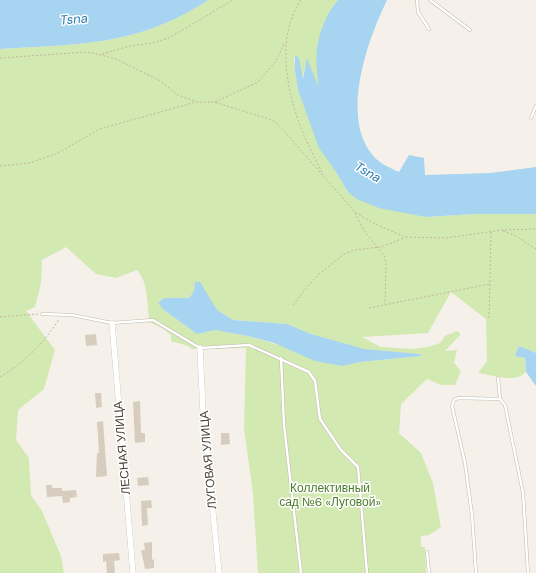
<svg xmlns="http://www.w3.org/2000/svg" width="536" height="573" font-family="'DM Sans',sans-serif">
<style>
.green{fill:#d2e9b2;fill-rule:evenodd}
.water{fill:#a6d4f1}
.building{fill:#d7cdbf}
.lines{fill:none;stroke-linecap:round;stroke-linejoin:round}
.service-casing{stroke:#c1b9ac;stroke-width:3.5}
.minor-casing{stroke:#c1b9ac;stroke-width:6}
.path{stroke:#c3b49d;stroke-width:1;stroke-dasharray:2 2;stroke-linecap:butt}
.service{stroke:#fff;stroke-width:2.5}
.minor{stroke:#fff;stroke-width:5.5}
.labels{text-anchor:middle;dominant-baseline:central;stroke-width:3;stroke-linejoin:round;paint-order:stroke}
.street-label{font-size:12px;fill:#494237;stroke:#fff}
.park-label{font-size:12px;fill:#4b7c29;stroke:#fff}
.water-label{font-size:13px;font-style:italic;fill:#2d7baf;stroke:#fff}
</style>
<rect width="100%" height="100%" fill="#f5f1ea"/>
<path class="green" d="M 208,0 L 338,0 L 333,6 L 318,87 L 307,59 L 302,81 L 299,58 L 294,58 L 298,90 L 336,172 L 348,192 L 426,217 L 474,214 L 536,214 L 536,353 L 519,346 L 516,356 L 525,358 L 526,372 C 514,384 494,375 478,373 L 487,361 L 486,319 L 451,292 L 428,333 L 362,337 L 381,347 L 412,349 L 428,347 L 440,343 L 445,336 L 457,331 L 461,334 L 445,351 L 457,350 L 454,363 L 461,371 L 455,385 L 441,385 L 427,379 L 401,404 L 399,433 L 421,453 L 433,483 L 441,527 L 429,535 L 421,536 L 421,547 L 425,547 L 426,573 L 258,573 L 253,494 L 244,428 L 246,348 L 192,349 L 188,346 L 171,341 L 171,335 C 164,329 155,323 145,322 L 149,317 C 147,302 148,282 137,270 L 116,278 L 96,274 L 66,247 L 42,260 L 41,283 L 35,307 L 26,311 L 55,350 L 44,389 L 18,410 L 16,440 L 29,458 L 31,495 L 42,511 L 61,556 L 64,573 L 0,573 L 0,49 C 79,44 139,46 208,0 ZM 195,283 L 217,310 L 233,320 L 287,324 L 311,334 L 364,350 L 419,354 L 421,356 L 360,362 L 345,365 L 248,336 L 215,330 L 197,334 L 164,310 L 164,298 L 189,298 L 194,291 Z"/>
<g class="water">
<path d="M 0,0 L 208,0 C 139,46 79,44 0,49 Z"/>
<path d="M 338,0 L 387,0 C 368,39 341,114 371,153 C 378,163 388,167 399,172 L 409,155 L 424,158 L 425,175 L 490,173 L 536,167 L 536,214 L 474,214 L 426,217 L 379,208 L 357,199 L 348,192 L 336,172 L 319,148 L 298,90 L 295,70 L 295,55 L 299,58 L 303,79 L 307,58 L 318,86 C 318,74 315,60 317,48 C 319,33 327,12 338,0 Z"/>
<path d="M 195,282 L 200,282 L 217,310 L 233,320 L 287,324 L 311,334 L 364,349 L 419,354 L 421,356 L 360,362 L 342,366 L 315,361 L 274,343 L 248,336 L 215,330 L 197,334 L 164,310 L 158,303 L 164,298 L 189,298 L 194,291 Z"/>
<path d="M 519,346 L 536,353 L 536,386 L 526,372 L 525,358 L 515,356 Z"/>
</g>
<g class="building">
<path d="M 96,334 L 97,345 L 86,346 L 85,335 Z"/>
<path d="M 95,393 L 101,393 L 102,407 L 96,408 Z"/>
<path d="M 140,401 L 141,433 L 145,433 L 145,442 L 135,443 L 133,402 Z"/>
<path d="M 103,421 L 107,476 L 96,477 L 97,453 L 99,453 L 97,422 Z"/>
<path d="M 221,433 L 229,433 L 230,444 L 221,445 Z"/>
<path d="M 148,477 L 149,485 L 138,486 L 137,478 Z"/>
<path d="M 46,485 L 52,485 L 52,488 L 62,488 L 62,491 L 76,490 L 77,497 L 70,498 L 70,502 L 63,503 L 62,496 L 47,497 Z"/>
<path d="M 151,500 L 152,508 L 147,508 L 148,525 L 142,526 L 141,501 Z"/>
<path d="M 152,542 L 152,560 L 154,559 L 154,568 L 145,569 L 141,550 L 145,550 L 144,543 Z"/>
<path d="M 119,553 L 120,560 L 114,561 L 115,573 L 107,573 L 106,561 L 103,562 L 103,554 Z"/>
</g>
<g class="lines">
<defs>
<g id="service">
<path d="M 417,0 L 418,12 L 429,29"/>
<path d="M 430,0 L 470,30"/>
<path d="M 531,118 L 536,106"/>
<path d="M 42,314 L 72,315 L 112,323 L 153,320 L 200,348 L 249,345 L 309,372 L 315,381 L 320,419 L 341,450 L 358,467 L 367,573"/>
<path d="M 281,358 L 284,425 L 301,573"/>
<path d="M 498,378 L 500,399"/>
<path d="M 427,552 L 429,573"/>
<path d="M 476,573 L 472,515 L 465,463 L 452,406 L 454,400 L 458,398 L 500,399 L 505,405 L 523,493 L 528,573"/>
</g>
<g id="minor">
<path d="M 112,323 L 133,573"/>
<path d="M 200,348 L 203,412 L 219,573"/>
</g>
</defs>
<use href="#service" class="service-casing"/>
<use href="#minor" class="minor-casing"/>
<g class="path">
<path d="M 301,0 C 275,37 287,94 303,133 C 309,148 317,161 323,175"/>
<path d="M 102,54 L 130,46 L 153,43 L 169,38 L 233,0"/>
<path d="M 0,58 L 86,52 L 101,55 L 116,59 L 159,80 L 178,95 L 197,102 L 214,102 L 269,119 L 277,123 L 355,212 L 371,222 L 405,237 L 446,238 L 502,230 L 536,229"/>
<path d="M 215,102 L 258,82 L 276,61 L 285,42"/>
<path d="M 0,166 L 29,163 L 56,154 L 100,129 L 196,102"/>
<path d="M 355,213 L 363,229 L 385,257 L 386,265 L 385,304"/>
<path d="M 503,231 L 516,236 L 536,249"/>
<path d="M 293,305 L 304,291 L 318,275 L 344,254 L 354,250 L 381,247 L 404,238"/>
<path d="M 369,308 L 490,284"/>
<path d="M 0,317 L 38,314"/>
<path d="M 489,318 L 491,232"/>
<path d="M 0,377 C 24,363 45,342 59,319"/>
</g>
<use href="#service" class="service"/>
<use href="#minor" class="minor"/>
</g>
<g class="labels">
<g class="street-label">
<text transform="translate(122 448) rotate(-95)">ЛЕСНАЯ УЛИЦА</text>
<text transform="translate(208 460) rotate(-95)">ЛУГОВАЯ УЛИЦА</text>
</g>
<g class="park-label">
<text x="330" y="488">Коллективный<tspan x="330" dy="14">сад №6 «Луговой»</tspan></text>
</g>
<g class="water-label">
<text transform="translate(74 19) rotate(-5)">Tsna</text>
<text transform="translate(368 172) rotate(30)">Tsna</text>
</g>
</g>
</svg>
